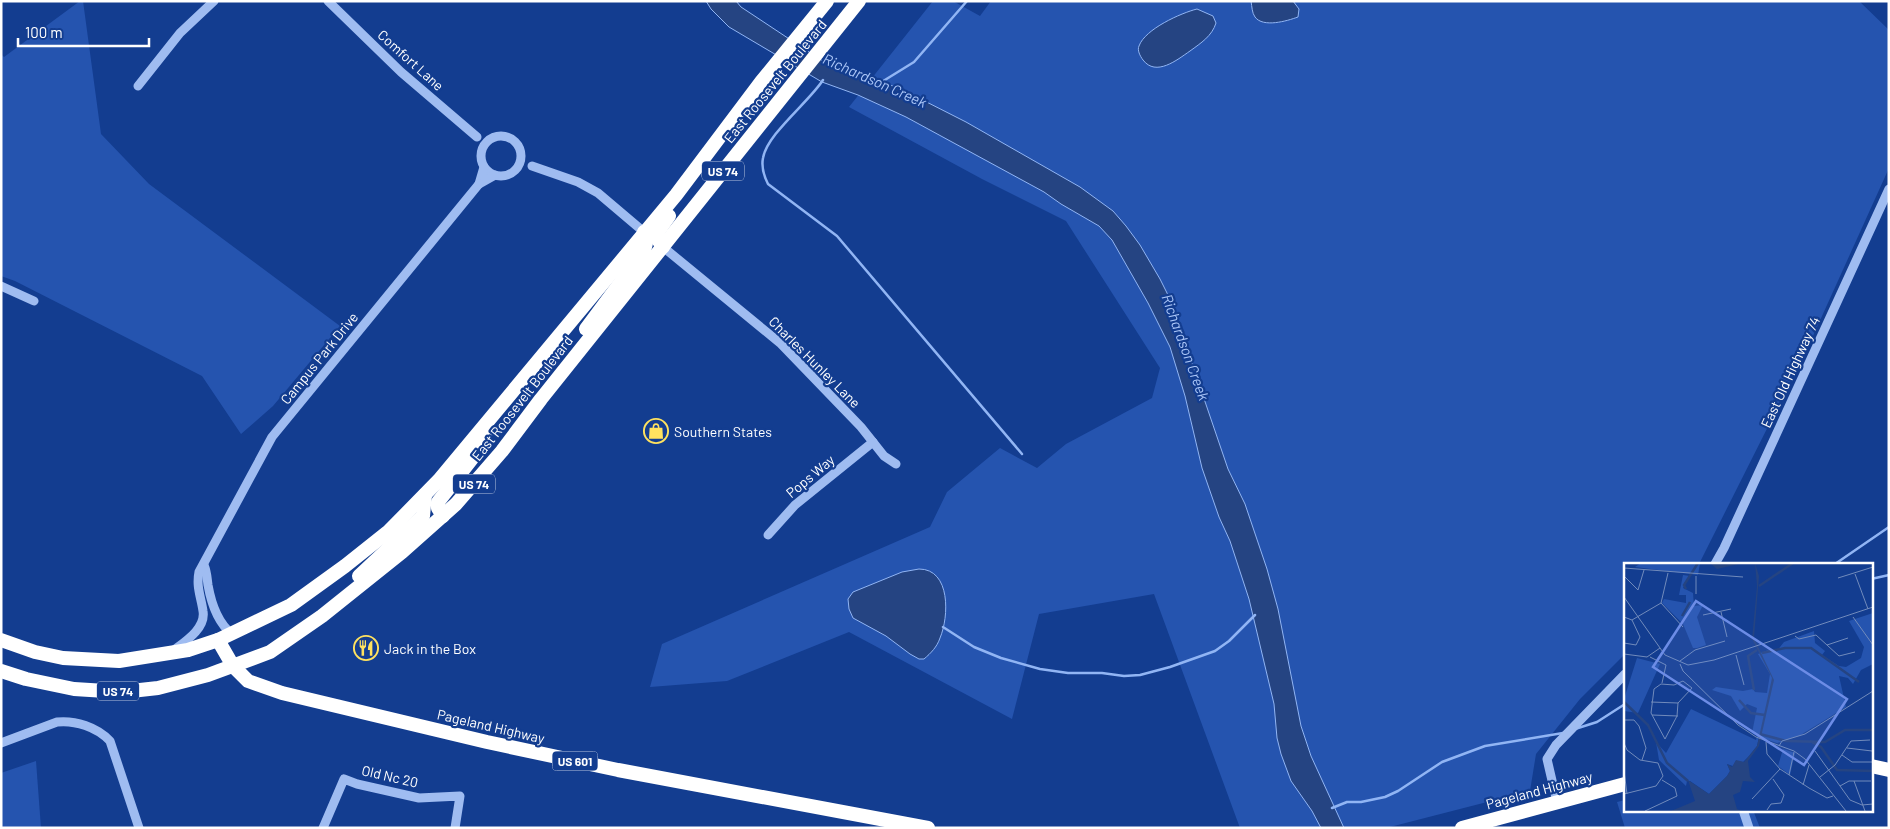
<svg xmlns="http://www.w3.org/2000/svg" width="1890" height="829" font-family="Barlow,sans-serif">
<style>
.green{fill:#2554af}
.water{fill:#254482;stroke:#91b5f4}
.lines{fill:none;stroke-linecap:round;stroke-linejoin:round}
.stream{stroke:#91b5f4;stroke-width:2.5}
.minor{stroke:#9fbcf1;stroke-width:9}
.highway{stroke:#fff;stroke-width:14}
.labels{text-anchor:middle;dominant-baseline:central;stroke-width:4.5;stroke-linejoin:round;paint-order:stroke}
.shield{fill:#133d90;stroke:#b8c5de;stroke-width:1}
.shield-label{font-size:12px;font-weight:bold;fill:#fff}
.street-label{font-size:14px;fill:#fff;stroke:#133d90}
.poi-label{font-size:14px;fill:#fff;stroke:#133d90;text-anchor:start}
.water-label{font-size:15px;font-style:italic;fill:#abc6f8;stroke:#133d90}
.inset-river{fill:none;stroke:#254482;stroke-width:2.5}
.inset-road{fill:none;stroke:#718bbc;stroke-width:1}
.view{fill:#6c8ce6;fill-opacity:0.15;stroke:#6c8ce6;stroke-width:2.5}
.inset-edge{fill:none;stroke:#fff;stroke-width:2.5}
</style>
<rect width="100%" height="100%" fill="#133d90"/>
<g class="green">
<path d="M 80,1 L 83,1 L 101,134 L 149,184 L 340,326 L 273,406 L 241,434 L 202,376 L 15,281 L 1,276 L 1,54 L 4,57 Z"/>
<path d="M 933,1 L 953,1 L 980,16 L 991,1 L 1859,1 L 1889,30 L 1889,168 L 1808,347 L 1699,564 L 1625,564 L 1625,654 L 1580,699 L 1536,754 L 1530,791 L 1386,828 L 1240,828 L 1154,594 L 1039,614 L 1012,719 L 849,632 L 727,681 L 650,687 L 662,644 L 930,527 L 947,492 L 1000,448 L 1037,468 L 1066,444 L 1152,398 L 1160,368 L 1066,221 L 982,179 L 849,107 Z"/>
<path d="M 36,761 L 41,828 L 1,828 L 1,773 Z"/>
<path d="M 1625,800 L 1625,810 L 1753,810 L 1760,828 L 1625,828 L 1617,802 Z"/>
</g>
<g class="water">
<path d="M 706,1 L 736,1 L 741,7 L 821,60 L 901,89 L 966,122 L 1080,187 L 1113,211 L 1126,226 L 1140,245 L 1160,279 L 1170,299 L 1228,469 L 1245,504 L 1267,569 L 1278,609 L 1301,726 L 1311,756 L 1344,828 L 1321,828 L 1312,811 L 1291,781 L 1281,754 L 1277,738 L 1274,704 L 1249,599 L 1230,541 L 1219,517 L 1202,468 L 1185,396 L 1170,347 L 1148,303 L 1112,240 L 1099,226 L 1061,204 L 1044,192 L 906,117 L 858,95 L 822,82 L 729,27 L 711,9 Z"/>
<path d="M 1251,1 L 1293,1 L 1299,9 L 1298,17 C 1287,21 1263,28 1255,17 C 1252,13 1252,7 1251,1 Z"/>
<path d="M 1197,9 L 1213,16 L 1216,23 C 1212,36 1201,43 1190,51 C 1177,60 1156,77 1143,60 C 1140,56 1137,50 1139,46 C 1145,29 1181,13 1197,9 Z"/>
<path d="M 919,569 C 951,569 949,617 940,638 C 937,647 931,653 924,659 L 919,659 L 910,654 L 886,636 L 853,618 L 849,609 L 848,599 L 853,592 L 902,572 Z"/>
</g>
<g class="lines">
<g class="stream">
<path d="M 823,80 C 809,102 767,134 763,158 C 761,168 764,176 768,184 L 837,236 L 1022,454"/>
<path d="M 880,83 L 914,62 L 967,1"/>
<path d="M 1835,564 L 1889,527"/>
<path d="M 1871,579 L 1889,575"/>
<path d="M 943,627 L 974,647 L 1001,658 L 1040,669 L 1068,673 L 1102,673 L 1124,676 L 1140,675 L 1170,667 L 1215,651 L 1229,641 L 1255,615"/>
<path d="M 1575,729 L 1597,722 L 1625,704"/>
<path d="M 1332,808 L 1347,802 L 1361,802 L 1385,797 L 1398,791 L 1442,762 L 1485,746 L 1563,733"/>
</g>
<g class="minor">
<path d="M 328,1 L 401,72 L 477,137"/>
<path d="M 138,86 L 180,33 L 214,1"/>
<circle cx="501" cy="156" r="20"/>
<path d="M 532,166 L 578,182 L 598,193 L 644,232"/>
<path d="M 484,167 L 479,184 L 495,175"/>
<path d="M 663,247 L 780,343 L 861,427 L 884,456 L 896,464"/>
<path d="M 1,286 L 34,301"/>
<path d="M 768,535 L 795,505 L 873,442"/>
<path d="M 1715,564 L 1724,548 L 1889,189"/>
<path d="M 204,565 C 207,572 207,578 208,585 C 211,602 218,623 232,634"/>
<path d="M 174,650 C 186,641 206,628 203,611 C 201,597 196,587 199,572 L 272,437 L 479,184"/>
<path d="M 1,743 L 57,722 C 75,720 97,727 110,741 L 139,828"/>
<path d="M 1557,802 L 1547,759 L 1556,745 L 1625,674"/>
<path d="M 1743,810 L 1749,828"/>
<path d="M 323,828 L 344,779 L 357,784 L 419,798 L 460,796 L 455,828"/>
</g>
<g class="highway">
<path d="M 663,247 L 659,241 L 657,233 L 669,216"/>
<path d="M 586,329 L 644,251 L 646,243 L 644,232"/>
<path d="M 443,516 L 438,508 L 438,502 L 478,451 L 486,432"/>
<path d="M 359,576 L 423,516 L 425,495"/>
<path d="M 1,640 L 35,652 L 63,658 L 119,661 L 188,650 L 218,640 L 291,605 L 345,566 L 389,531 L 439,480 L 676,195 L 761,82 L 827,1"/>
<path d="M 218,640 L 233,666 L 248,681 L 282,693 L 487,742 L 618,770 L 928,828"/>
<path d="M 1,671 L 26,679 L 74,689 L 122,692 L 158,688 L 208,675 L 270,652 L 322,616 L 402,552 L 456,504 L 502,451 L 541,399 L 859,1"/>
<path d="M 1871,766 L 1889,770"/>
<path d="M 1462,828 L 1625,784"/>
</g>
</g>
<defs>
<symbol id="shop-ring" viewBox="-11 -11 22 22"><circle r="9.5" fill="#133d90" stroke="#ffe25f" stroke-width="1.5"/><path d="M-5-2.5h2.3a2.7 3.5 0 0 1 5.4 0H5L5.5 6h-11ZM-1.5-2.5h3a1.5 2.3 0 0 0-3 0Z" fill="#ffe25f"/></symbol>
<symbol id="restaurant-ring" viewBox="-11 -11 22 22"><circle r="9.5" fill="#133d90" stroke="#ffe25f" stroke-width="1.5"/><path d="M-5-6h1v4h1v-4h1v4h1v-4h1v5L-1.5 .5V6h-2V.5L-5-1ZM5-6V6H3V1.5H1.5Q1.5-4 5-6Z" fill="#ffe25f"/></symbol>
</defs>
<g fill-rule="evenodd">
<use href="#shop-ring" x="642" y="417" width="28" height="28"/>
<use href="#restaurant-ring" x="352" y="634" width="28" height="28"/>
</g>
<g class="labels">
<g class="shield">
<rect x="702" y="161.5" width="42" height="19" rx="4"/>
<rect x="453" y="474.5" width="42" height="19" rx="4"/>
<rect x="97" y="681.5" width="42" height="19" rx="4"/>
<rect x="552.5" y="751.5" width="45" height="19" rx="4"/>
</g>
<g class="shield-label">
<text x="723" y="171">US 74</text>
<text x="474" y="484">US 74</text>
<text x="118" y="691">US 74</text>
<text x="575" y="761">US 601</text>
</g>
<g class="street-label">
<text transform="translate(411 60) rotate(42)">Comfort Lane</text>
<text transform="translate(775 81) rotate(-51)">East Roosevelt Boulevard</text>
<text transform="translate(319 358) rotate(-51)">Campus Park Drive</text>
<text transform="translate(815 362) rotate(45)">Charles Hunley Lane</text>
<text transform="translate(1790 372) rotate(-65)">East Old Highway 74</text>
<text transform="translate(522 398) rotate(-52)">East Roosevelt Boulevard</text>
<text transform="translate(810 476) rotate(-40)">Pops Way</text>
<text transform="translate(491 726) rotate(13)">Pageland Highway</text>
<text transform="translate(390 776) rotate(13)">Old Nc 20</text>
<text transform="translate(1539 790) rotate(-15)">Pageland Highway</text>
</g>
<g class="poi-label">
<text x="674" y="431">Southern States</text>
<text x="384" y="648">Jack in the Box</text>
</g>
<g class="water-label">
<text transform="translate(875 80) rotate(24)">Richardson Creek</text>
<text transform="translate(1186 347) rotate(70)">Richardson Creek</text>
</g>
</g>
<g transform="translate(1624 563)">
<rect width="249" height="249" fill="#133d90"/>
<path d="M 17,0 L 76,0 L 74,12 L 11,4 ZM 59,12 L 66,13 L 59,25 L 69,30 L 70,43 L 79,42 L 73,54 L 82,82 L 73,85 L 69,85 L 59,61 L 38,40 L 40,36 L 62,40 L 62,32 L 55,32 ZM 249,50 L 249,101 L 237,107 L 229,121 L 224,115 L 215,113 L 222,144 L 175,173 L 153,180 L 135,174 L 133,183 L 125,193 L 119,199 L 112,198 L 109,203 L 103,201 L 106,208 L 103,213 L 85,231 L 66,218 L 63,218 L 62,223 L 35,197 L 32,179 L 42,190 L 67,146 L 132,177 L 133,173 L 128,170 L 133,145 L 123,141 L 116,148 L 107,133 L 88,127 L 92,124 L 119,128 L 129,126 L 131,129 L 143,130 L 146,111 L 134,91 L 147,86 L 152,89 L 160,79 L 190,68 L 191,80 L 201,88 L 198,92 L 215,103 L 222,104 L 237,95 L 240,84 L 225,58 ZM 13,95 L 36,101 L 14,150 L 0,148 L 0,136 ZM 159,186 L 171,190 L 166,212 L 154,203 Z" fill="#2554af"/>
<path d="M 86,0 L 119,0 L 93,6 ZM 131,0 L 135,13 L 130,75 L 150,117 L 135,183 L 124,198 L 126,214 L 131,219 L 119,218 L 116,229 L 109,232 L 113,246 L 118,248 L 47,248 L 71,238 L 64,217 L 85,231 L 103,213 L 106,208 L 103,201 L 108,204 L 112,197 L 120,199 L 133,183 L 148,115 L 128,76 L 133,23 Z" fill="#254482"/>
<path class="inset-river" d="M 135,23 L 169,0M 62,26 L 60,22 L 74,0M 58,53 L 66,39M 138,90 L 161,85 L 187,85 L 235,119M 130,127 L 124,93 L 133,87M 115,137 L 127,150 L 141,152M 0,139 L 24,162 L 43,200 L 64,218M 136,171 L 162,178 L 201,179 L 221,167 L 249,167M 186,178 L 197,184 L 213,207 L 249,208"/>
<path class="inset-road" d="M 0,5 L 119,14M 231,11 L 244,46M 0,13 L 14,27 L 20,7M 72,13 L 72,31M 214,15 L 249,4M 0,34 L 41,92 L 64,102 L 90,97 L 249,44M 37,40 L 59,64M 97,49 L 103,74M 79,52 L 107,46M 0,54 L 8,57 L 16,74 L 12,82 L 0,80M 229,54 L 249,82M 8,57 L 37,40 L 44,10M 171,73 L 175,76 L 192,72 L 215,93 L 231,89M 203,82 L 224,75M 0,91 L 23,94 L 36,85M 112,92 L 120,122M 26,94 L 42,102 L 38,120M 56,98 L 71,87 L 101,78M 56,101 L 59,108 L 114,162 L 132,174 L 170,188 L 181,196 L 222,248M 59,118 L 68,125 L 54,140 L 53,153 L 41,176 L 27,150 L 30,126 L 37,121 L 50,122 ZM 27,139 L 54,140M 28,152 L 54,153M 0,157 L 10,157 L 15,163 L 22,185 L 18,197M 142,179 L 143,191 L 156,206 L 185,225 L 203,235 L 209,233M 0,180 L 3,187 L 16,197 L 34,200 L 39,213 L 32,223 L 0,231M 155,183 L 158,178 L 181,171 L 249,128M 223,185 L 248,188M 191,188 L 226,237 L 238,242 L 249,241M 218,192 L 228,199 L 249,199M 0,208 L 3,231M 165,212 L 170,189M 196,214 L 211,202 L 227,178 L 246,177M 230,218 L 241,248M 179,222 L 185,202M 216,223 L 225,218 L 247,218M 128,236 L 156,206M 143,247 L 147,241 L 157,240 L 160,232 L 149,216M 21,248 L 53,233 L 51,225 L 38,217"/>
<path class="view" d="M 72,38 L 223,136 L 180,202 L 29,104 Z"/>
<rect width="249" height="249" class="inset-edge"/>
</g>
<rect width="1890" height="829" fill="none" stroke="#ffffff" stroke-width="5"/>
<path d="M18 38v8h131v-8" fill="none" stroke="#ffffff" stroke-width="2.5"/>
<text x="25" y="38" font-size="15" fill="#ffffff" stroke="#133d90" stroke-width="4" paint-order="stroke">100 m</text>
</svg>
